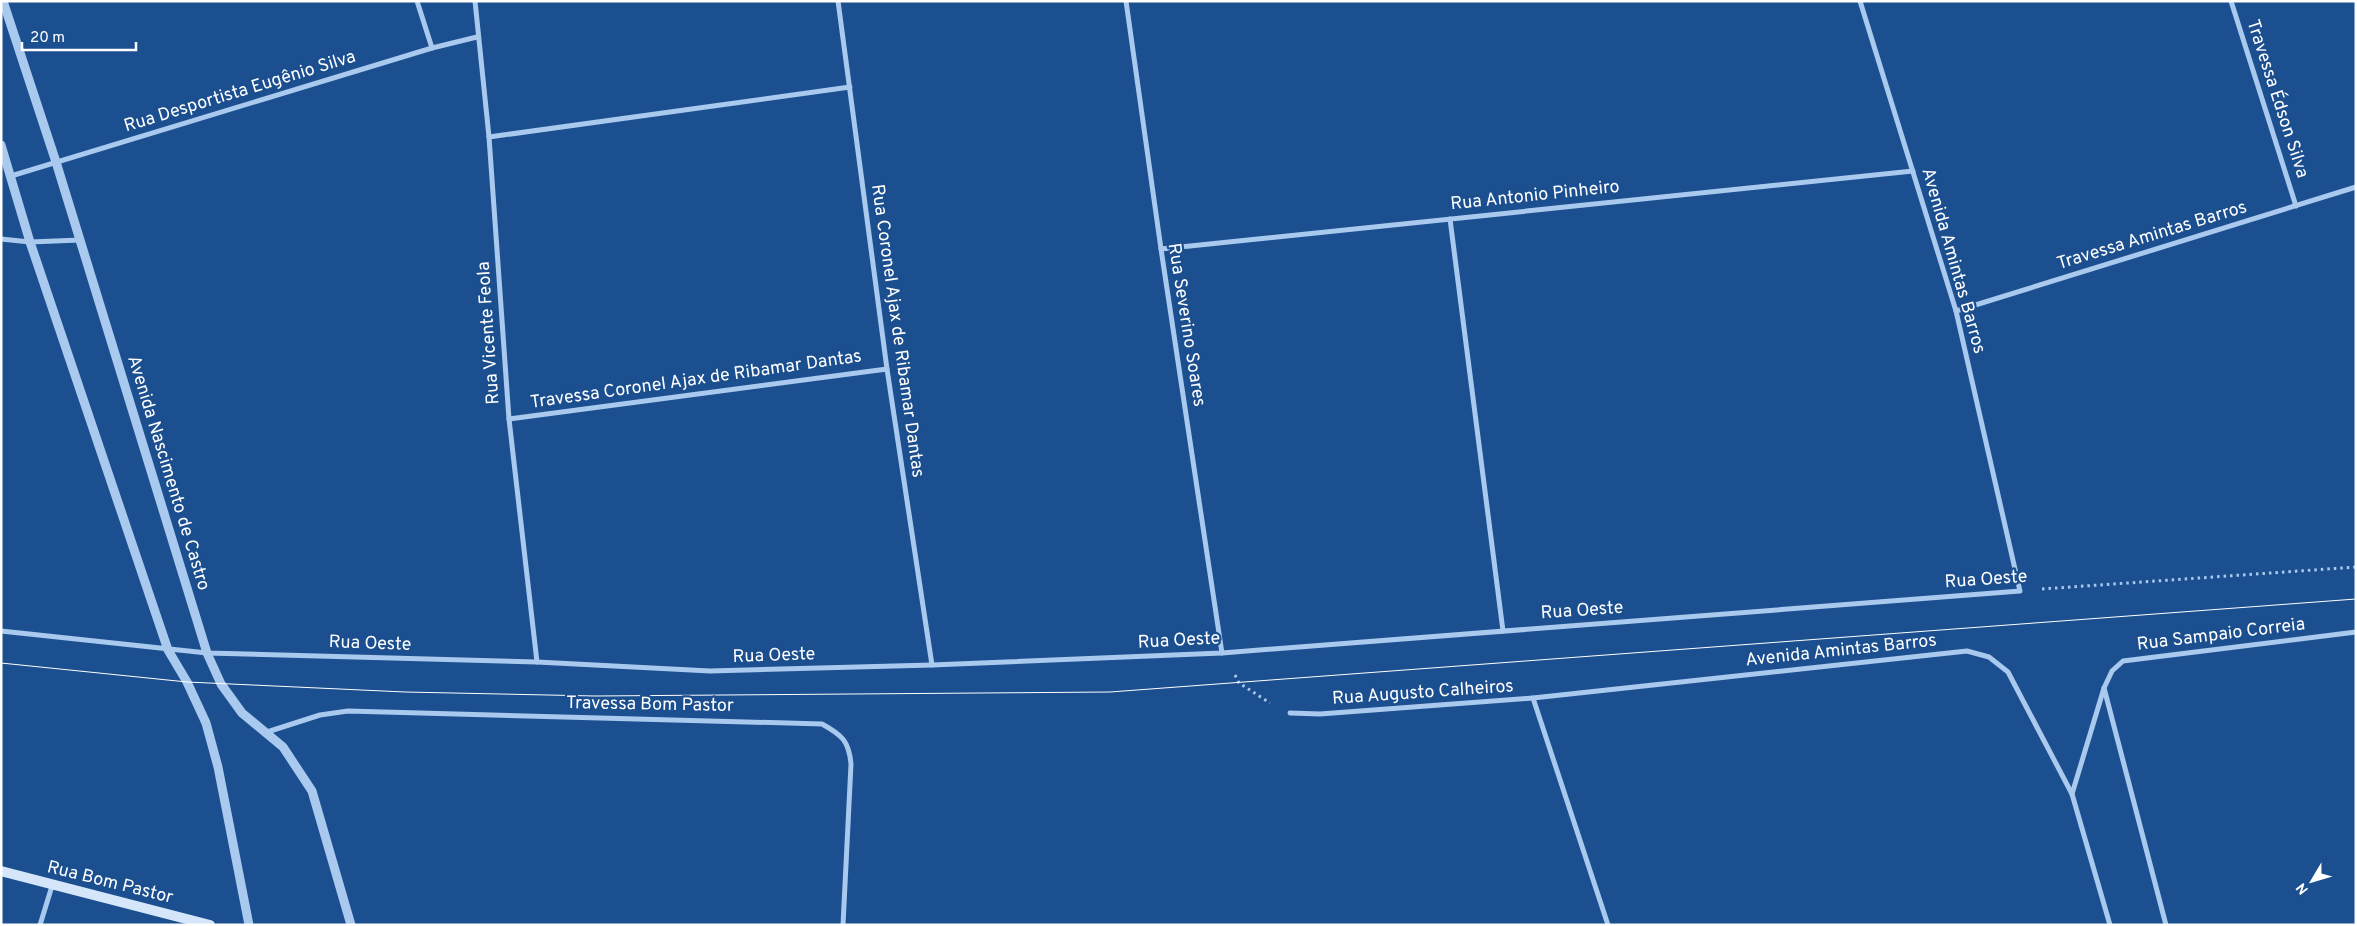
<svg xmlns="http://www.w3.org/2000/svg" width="2357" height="926" font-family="Overpass,sans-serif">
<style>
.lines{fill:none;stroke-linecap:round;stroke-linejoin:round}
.path{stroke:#a9c9ee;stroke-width:3;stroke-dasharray:2.5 4;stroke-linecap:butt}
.minor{stroke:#a9c9ee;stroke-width:5}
.tertiary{stroke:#a9c9ee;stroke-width:9}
.secondary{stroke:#d6e6fa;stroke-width:10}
.tram{stroke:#fff;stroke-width:1}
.labels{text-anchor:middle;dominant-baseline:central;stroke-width:4.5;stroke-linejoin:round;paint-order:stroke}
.street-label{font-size:18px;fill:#fff;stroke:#1b4f8f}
</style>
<rect width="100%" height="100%" fill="#1b4f8f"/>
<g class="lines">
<g class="path">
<path d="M 2042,589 L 2356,567"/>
<path d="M 1235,675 L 1239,683 L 1270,703"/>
</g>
<g class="minor">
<path d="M 417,1 L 432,48"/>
<path d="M 475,1 L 489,137 L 509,419 L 537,662"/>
<path d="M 838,1 L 887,369 L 932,665"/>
<path d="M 1126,1 L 1161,249 L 1222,653"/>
<path d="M 2231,1 L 2296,206"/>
<path d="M 489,137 L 850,87"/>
<path d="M 11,176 L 432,48 L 477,37"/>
<path d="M 1450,219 L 1503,631"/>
<path d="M 1,239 L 30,242 L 80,240"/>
<path d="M 1161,249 L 1913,171"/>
<path d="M 1956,311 L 2356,187"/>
<path d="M 509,419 L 887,369"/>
<path d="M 1,631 L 207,653 L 537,662 L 710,671 L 932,665 L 1222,653 L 2020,591 L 1956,311 L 1860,1"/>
<path d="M 2104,688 L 2166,925"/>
<path d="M 1533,698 L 1967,651 L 1989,657 L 2008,672 L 2072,794 L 2110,925"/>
<path d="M 1290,713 L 1320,714 L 1533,698 L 1608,925"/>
<path d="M 267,732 L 320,715 L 348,711 L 822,724 C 842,735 849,741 851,764 L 843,925"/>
<path d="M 2072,794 L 2104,688 L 2112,671 L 2123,661 L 2356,632"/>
<path d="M 40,925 L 52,886"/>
</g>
<g class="tertiary">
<path d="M 3,1 L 56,162 L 207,653 L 221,684 L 242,713 L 283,747 L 312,791 L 351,925"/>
<path d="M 1,145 L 30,242 L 168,650 L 187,682 L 206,723 L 218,767 L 249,925"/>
</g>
<path class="secondary" d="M 1,871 L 210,925"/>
<path class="tram" d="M 1,663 L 187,682 L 405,692 L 595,696 L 1110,692 L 2356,599"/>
</g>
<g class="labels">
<g class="street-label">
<text transform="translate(240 92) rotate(-17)">Rua Desportista Eugênio Silva</text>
<text transform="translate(2277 99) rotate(72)">Travessa Édson Silva</text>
<text transform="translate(1535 196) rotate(-6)">Rua Antonio Pinheiro</text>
<text transform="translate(2152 236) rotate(-17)">Travessa Amintas Barros</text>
<text transform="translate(1953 261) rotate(74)">Avenida Amintas Barros</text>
<text transform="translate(1186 325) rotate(81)">Rua Severino Soares</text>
<text transform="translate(897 331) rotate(82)">Rua Coronel Ajax de Ribamar Dantas</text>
<text transform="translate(489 333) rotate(-94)">Rua Vicente Feola</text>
<text transform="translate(696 380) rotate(-8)">Travessa Coronel Ajax de Ribamar Dantas</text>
<text transform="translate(168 473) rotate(73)">Avenida Nascimento de Castro</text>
<text transform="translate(1986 580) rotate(-4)">Rua Oeste</text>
<text transform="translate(1582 611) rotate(-4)">Rua Oeste</text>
<text transform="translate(2221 635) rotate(-7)">Rua Sampaio Correia</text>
<text transform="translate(1179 641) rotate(-3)">Rua Oeste</text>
<text transform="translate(370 644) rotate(2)">Rua Oeste</text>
<text transform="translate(1841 651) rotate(-6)">Avenida Amintas Barros</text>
<text transform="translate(774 656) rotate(-2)">Rua Oeste</text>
<text transform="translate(1423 693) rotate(-4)">Rua Augusto Calheiros</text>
<text transform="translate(650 705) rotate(1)">Travessa Bom Pastor</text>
<text transform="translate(110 883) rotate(14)">Rua Bom Pastor</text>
</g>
</g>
<rect width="2357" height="926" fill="none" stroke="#ffffff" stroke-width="5"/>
<g transform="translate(2312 881) rotate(232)" stroke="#1b4f8f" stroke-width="4" paint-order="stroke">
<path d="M0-4L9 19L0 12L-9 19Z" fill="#ffffff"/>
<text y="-8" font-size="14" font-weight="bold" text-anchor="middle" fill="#ffffff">N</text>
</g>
<path d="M22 42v8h114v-8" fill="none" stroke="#ffffff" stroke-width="2.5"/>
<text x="30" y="42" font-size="15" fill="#ffffff" stroke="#1b4f8f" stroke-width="4" paint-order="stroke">20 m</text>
</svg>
